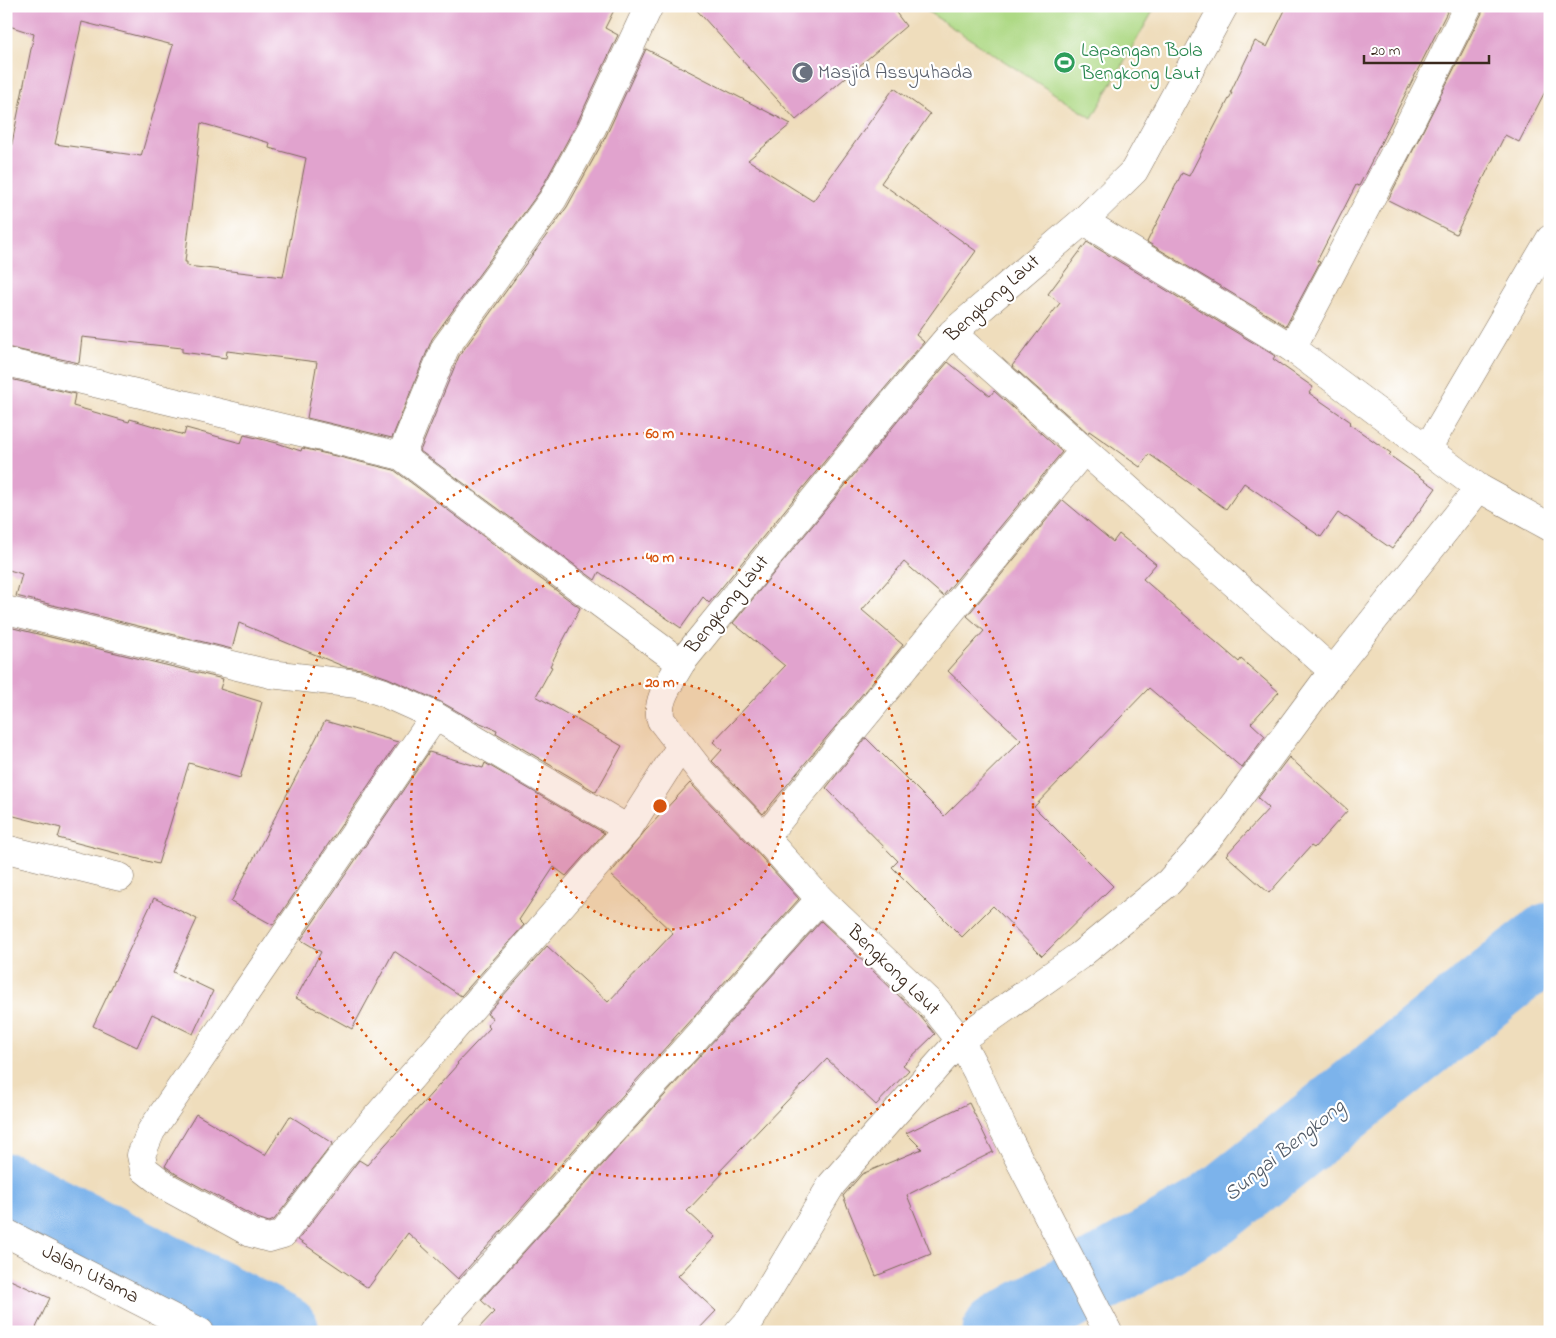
<svg xmlns="http://www.w3.org/2000/svg" width="1556" height="1338" font-family="'Indie Flower',sans-serif">
<style>
.green{fill:#aed985;stroke:#748252}
.lines{fill:none;stroke-linecap:round;stroke-linejoin:round}
.river{stroke:#7bb3eb;stroke-width:75}
.building{fill:#e1a3ce;fill-rule:evenodd}
.minor-casing{stroke:#7a6955;stroke-width:29}
.minor{stroke:#fff;stroke-width:28}
.ring{fill:none;stroke:#d7540e;stroke-width:2.5;stroke-dasharray:2.5 5}
.labels{text-anchor:middle;dominant-baseline:central;stroke-width:4.5;stroke-linejoin:round;paint-order:stroke}
.leisure-label{font-size:20px;fill:#27864d;stroke:#fff;text-anchor:start}
.worship-label{font-size:20px;fill:#5b616d;stroke:#fff;text-anchor:start}
.street-label{font-size:20px;fill:#3b2a1e;stroke:#fff}
.water-label{font-size:21px;font-style:italic;fill:#515a66;stroke:#fff}
.centre{fill:#d7540e;stroke:#fff;stroke-width:2.5}
.ring-label{font-size:15px;text-anchor:middle;font-weight:bold;fill:#d7540e;stroke:#fff;stroke-width:4.5;stroke-linejoin:round;paint-order:stroke}
</style>
<rect width="100%" height="100%" fill="#fff"/>
<filter id="ink" filterUnits="userSpaceOnUse"><feTurbulence type="fractalNoise" baseFrequency=".02" numOctaves="2"/><feDisplacementMap in="SourceGraphic" scale="10" xChannelSelector="R" yChannelSelector="G"/><feConvolveMatrix kernelMatrix="1 2 1 2 8 2 1 2 1" color-interpolation-filters="sRGB"/></filter>
<filter id="wash" filterUnits="userSpaceOnUse"><feTurbulence type="fractalNoise" baseFrequency=".0096" numOctaves="4" result="noise"/><feDisplacementMap in="SourceGraphic" scale="20" xChannelSelector="R" yChannelSelector="G"/><feGaussianBlur stdDeviation="1.12" result="paint"/><feColorMatrix in="noise" values="0 0 0 0 0 0 0 0 0 0 0 0 0 0 0 0 0 1.4 0 .05"/><feComposite in="paint" operator="in"/></filter>
<g filter="url(#wash)">
<rect width="100%" height="100%" fill="#efddbc"/>
<path class="green" d="M 919,6 L 1156,6 L 1092,118 Z"/>
<g class="lines">
<g class="river">
<path d="M 6,1190 L 282,1332"/>
<path d="M 1000,1332 L 1211,1211 L 1550,940"/>
</g>
</g>
<g id="blocks">
<g class="building">
<path d="M 6,6 L 616,6 L 605,28 L 618,35 L 578,121 L 540,191 L 432,339 L 392,438 L 307,418 L 317,362 L 227,351 L 226,358 L 182,352 L 182,348 L 82,337 L 79,363 L 6,347 L 6,148 L 11,148 L 34,34 L 6,25 ZM 82,22 L 173,45 L 141,156 L 55,144 ZM 201,123 L 270,143 L 269,148 L 306,158 L 283,277 L 187,266 L 187,262 L 185,262 Z"/>
<path d="M 693,6 L 891,6 L 906,26 L 796,120 Z"/>
<path d="M 1287,6 L 1450,6 L 1359,186 L 1356,185 L 1317,261 L 1320,262 L 1286,326 L 1147,242 L 1182,173 L 1189,176 L 1232,93 L 1230,93 L 1255,41 L 1267,47 Z"/>
<path d="M 1483,6 L 1550,6 L 1550,82 L 1519,142 L 1505,135 L 1456,234 L 1388,200 L 1482,13 Z"/>
<path d="M 646,49 L 791,124 L 748,160 L 813,201 L 894,88 L 930,114 L 881,183 L 976,251 L 916,335 L 924,342 L 873,402 L 709,603 L 703,597 L 681,628 L 599,572 L 595,580 L 420,451 L 459,356 L 567,207 L 606,136 Z"/>
<path d="M 1087,242 L 1272,354 L 1275,356 L 1273,359 L 1313,387 L 1309,393 L 1351,422 L 1349,424 L 1391,453 L 1389,455 L 1436,488 L 1392,549 L 1346,517 L 1345,518 L 1338,513 L 1321,537 L 1244,483 L 1226,509 L 1149,454 L 1140,467 L 1092,433 L 1089,431 L 1088,433 L 1012,366 L 1060,303 L 1048,294 Z"/>
<path d="M 948,362 L 990,396 L 994,391 L 1062,452 L 943,596 L 904,562 L 862,610 L 903,645 L 763,814 L 712,761 L 722,750 L 713,742 L 785,666 L 733,623 L 897,422 Z"/>
<path d="M 6,378 L 75,394 L 73,406 L 129,422 L 130,419 L 184,435 L 186,428 L 241,443 L 244,435 L 277,443 L 301,451 L 302,448 L 394,470 L 580,608 L 550,666 L 552,667 L 536,696 L 622,746 L 596,792 L 496,733 L 497,730 L 471,719 L 441,702 L 388,678 L 362,669 L 345,667 L 239,623 L 232,649 L 16,596 L 22,574 L 6,569 Z"/>
<path d="M 1063,500 L 1113,542 L 1119,534 L 1156,564 L 1143,579 L 1239,662 L 1241,659 L 1279,692 L 1251,723 L 1265,736 L 1242,768 L 1149,688 L 1034,807 L 1113,886 L 1042,956 L 993,906 L 962,937 L 892,867 L 898,861 L 826,788 L 866,738 L 944,816 L 1021,740 L 948,671 L 984,631 L 967,616 Z"/>
<path d="M 9,627 L 223,679 L 220,689 L 262,702 L 240,778 L 189,763 L 158,864 L 58,838 L 61,828 L 6,814 L 6,636 Z"/>
<path d="M 325,721 L 398,742 L 273,925 L 231,902 Z"/>
<path d="M 429,752 L 483,768 L 485,763 L 604,833 L 566,876 L 554,867 L 519,920 L 524,925 L 461,996 L 394,951 L 352,1029 L 296,998 L 321,952 L 301,940 Z"/>
<path d="M 1289,757 L 1348,810 L 1314,848 L 1311,846 L 1269,893 L 1226,855 L 1269,808 L 1258,798 Z"/>
<path d="M 690,783 L 753,848 L 799,899 L 458,1279 L 408,1233 L 368,1288 L 298,1240 L 359,1160 L 367,1165 L 458,1064 L 457,1063 L 490,1028 L 487,1025 L 493,1018 L 487,1014 L 547,946 L 608,1002 L 673,933 L 610,874 L 645,831 Z"/>
<path d="M 154,898 L 197,919 L 173,972 L 213,991 L 193,1034 L 152,1014 L 137,1047 L 93,1026 Z"/>
<path d="M 821,921 L 920,1016 L 935,1034 L 903,1065 L 909,1070 L 876,1105 L 827,1059 L 720,1171 L 723,1173 L 687,1211 L 715,1237 L 678,1276 L 716,1311 L 696,1332 L 475,1332 L 494,1312 L 481,1300 Z"/>
<path d="M 969,1103 L 993,1152 L 907,1195 L 931,1254 L 876,1276 L 843,1196 L 862,1174 L 922,1149 L 906,1133 Z"/>
<path d="M 196,1114 L 265,1155 L 290,1116 L 333,1143 L 274,1220 L 269,1222 L 257,1218 L 176,1174 L 165,1166 Z"/>
<path d="M 6,1278 L 50,1298 L 34,1332 L 6,1332 Z"/>
</g>
</g>
</g>
<g filter="url(#ink)">
<use href="#blocks" fill-opacity="0" stroke="#7a6955" stroke-width="1"/>
<g class="lines">
<defs>
<g id="minor">
<path d="M 1083,221 L 1292,348 L 1479,488 L 1550,527"/>
<path d="M 952,333 L 1333,671"/>
<path d="M 1292,348 L 1401,141 L 1468,6"/>
<path d="M 6,362 L 401,456 L 681,663"/>
<path d="M 1427,449 L 1550,239"/>
<path d="M 401,456 L 445,348 L 553,199 L 592,128 L 649,6"/>
<path d="M 6,610 L 270,674 L 357,684 L 382,692 L 435,716 L 628,829"/>
<path d="M 435,716 L 151,1131 L 141,1155 L 144,1169 L 167,1187 L 251,1233 L 269,1238 L 283,1234 L 339,1160 L 628,829 L 681,746"/>
<path d="M 764,837 L 778,821 L 1084,450"/>
<path d="M 6,849 L 120,877"/>
<path d="M 6,1233 L 200,1332"/>
<path d="M 432,1332 L 820,899"/>
<path d="M 739,1332 L 751,1319 L 832,1184 L 960,1040 L 1079,956 L 1169,882 L 1212,834 L 1333,671 L 1479,488"/>
<path d="M 1108,1332 L 1004,1130 L 977,1072 L 960,1040 L 932,1005 L 820,899 L 764,837 L 702,773 L 661,720 C 655,700 672,680 681,663 L 885,412 L 952,333 L 1083,221 L 1134,171 L 1224,6"/>
</g>
</defs>
<use href="#minor" class="minor-casing"/>
<use href="#minor" class="minor"/>
</g>
</g>
<circle cx="660" cy="806" r="124" fill="#d7540e" fill-opacity=".12"/>
<g class="ring">
<circle cx="660" cy="806" r="124"/>
<circle cx="660" cy="806" r="249"/>
<circle cx="660" cy="806" r="373"/>
</g>
<defs>
<symbol id="stadium-disc" viewBox="-11 -11 22 22"><circle r="9.5" fill="#2e9e5b" stroke="#fff"/><path d="M0-5a6.5 5 0 1 0 0 10a6.5 5 0 1 0 0-10ZM-3.5-1.8h7v3.6h-7Z" fill="#fff"/></symbol>
<symbol id="mosque-disc" viewBox="-11 -11 22 22"><circle r="9.5" fill="#6b7280" stroke="#fff"/><path d="M3.5-4.9A6 6 0 1 0 3.5 4.9A5 5 0 1 1 3.5-4.9Z" fill="#fff"/></symbol>
</defs>
<g fill-rule="evenodd">
<use href="#stadium-disc" x="1052" y="50" width="25" height="25"/>
<use href="#mosque-disc" x="790" y="60" width="25" height="25"/>
</g>
<g class="labels">
<g class="leisure-label">
<text x="1081" y="51">Lapangan Bola<tspan x="1081" dy="23">Bengkong Laut</tspan></text>
</g>
<g class="worship-label">
<text x="818" y="73">Masjid Assyuhada</text>
</g>
<g class="street-label">
<text transform="translate(993 299) rotate(-42)">Bengkong Laut</text>
<text transform="translate(728 605) rotate(-51)">Bengkong Laut</text>
<text transform="translate(893 971) rotate(44)">Bengkong Laut</text>
<text transform="translate(90 1275) rotate(27)">Jalan Utama</text>
</g>
<g class="water-label">
<text transform="translate(1285 1151) rotate(-39)">Sungai Bengkong</text>
</g>
</g>
<circle cx="660" cy="806" r="8" class="centre"/>
<g class="ring-label">
<text x="660" y="438">60 m</text>
<text x="660" y="562">40 m</text>
<text x="660" y="687">20 m</text>
</g>
<rect width="1556" height="1338" fill="none" stroke="#fff" stroke-width="25"/>
<path d="M1364 55v8h125v-8" fill="none" stroke="#3b2a1e" stroke-width="2.5"/>
<text x="1371" y="55" font-size="15" fill="#3b2a1e" stroke="#ffffff" stroke-width="4" paint-order="stroke">20 m</text>
</svg>
